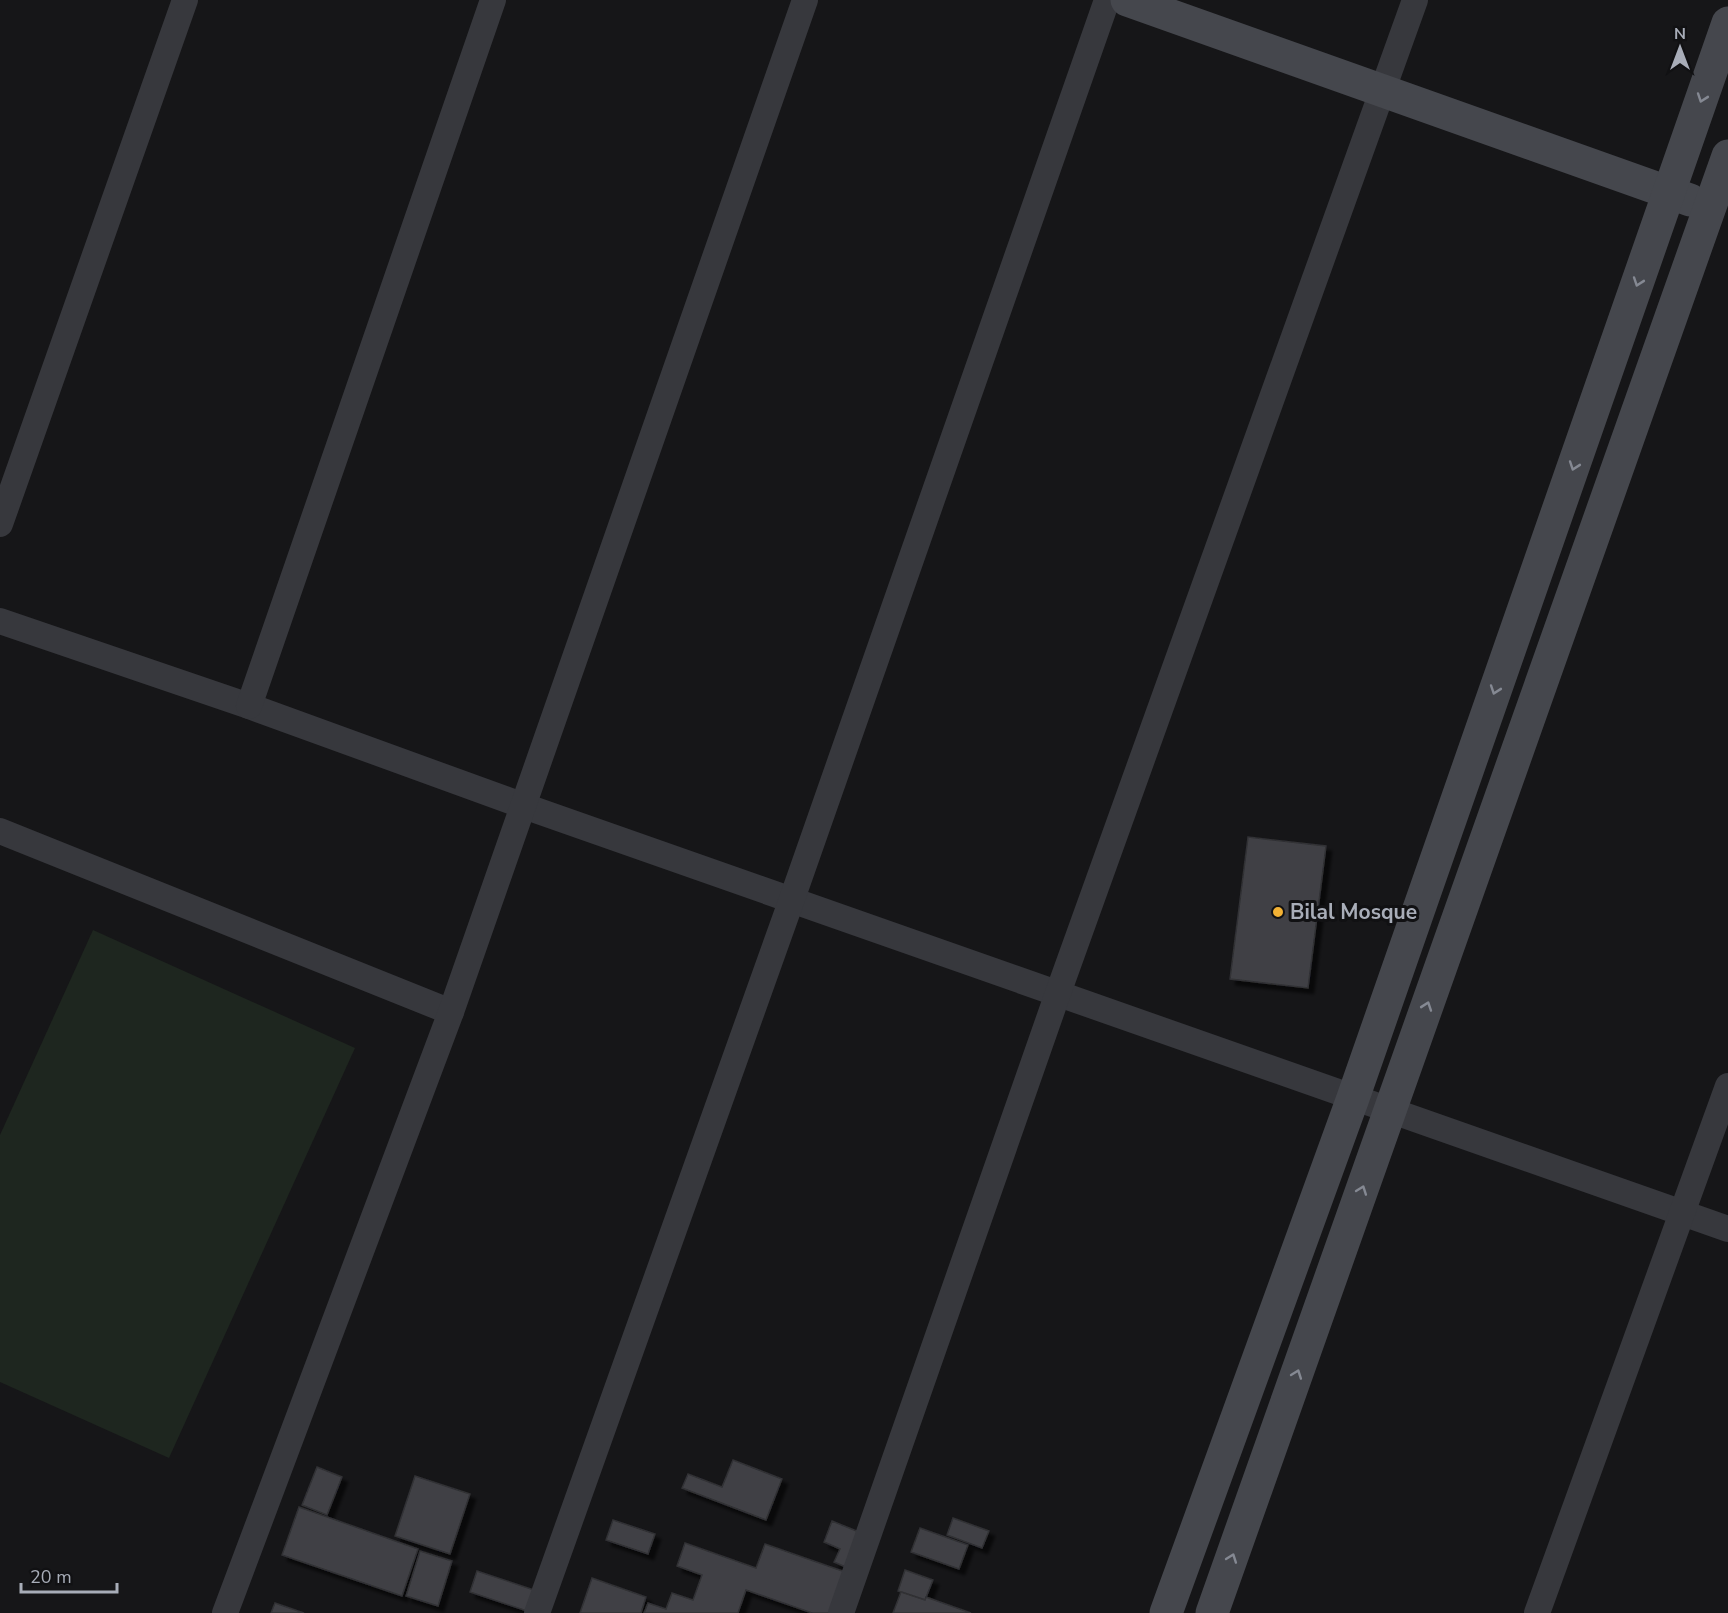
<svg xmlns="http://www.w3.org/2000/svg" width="1728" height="1613" font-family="'Nunito Sans',sans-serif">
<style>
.green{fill:#1e261f}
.building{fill:#404145;stroke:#303034;stroke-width:1.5;filter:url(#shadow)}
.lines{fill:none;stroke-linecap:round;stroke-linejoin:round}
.street{stroke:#37383d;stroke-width:26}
.secondary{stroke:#45474d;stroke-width:33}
.oneway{stroke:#858993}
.poi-dot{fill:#f2b134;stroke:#111113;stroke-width:2}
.labels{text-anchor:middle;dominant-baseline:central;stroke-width:6;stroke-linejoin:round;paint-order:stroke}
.poi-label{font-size:21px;font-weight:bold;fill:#a8adb8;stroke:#111113;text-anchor:start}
</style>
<defs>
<filter id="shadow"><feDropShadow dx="5.5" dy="5.5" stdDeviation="1.5" flood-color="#0009"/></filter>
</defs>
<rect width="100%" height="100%" fill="#161618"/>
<path class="green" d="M 93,930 L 355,1048 L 169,1458 L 0,1382 L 0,1135 Z"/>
<g class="building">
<path d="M 1248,837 L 1326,846 L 1308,988 L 1230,979 Z"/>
<path d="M 733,1460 L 782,1479 L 766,1520 L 682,1488 L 688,1474 L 722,1487 Z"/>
<path d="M 317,1467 L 342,1477 L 327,1515 L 302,1505 Z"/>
<path d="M 415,1476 L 470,1494 L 450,1554 L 395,1536 Z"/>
<path d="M 299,1507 L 418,1549 L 402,1596 L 282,1555 Z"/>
<path d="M 953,1518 L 989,1531 L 982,1548 L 947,1535 Z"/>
<path d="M 613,1520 L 655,1534 L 648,1554 L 606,1540 Z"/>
<path d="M 832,1521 L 864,1534 L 850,1569 L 834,1562 L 840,1549 L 824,1542 Z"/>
<path d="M 920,1528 L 968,1545 L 959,1569 L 911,1552 Z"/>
<path d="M 685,1543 L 756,1568 L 765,1544 L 851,1574 L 837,1613 L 812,1613 L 746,1590 L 738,1613 L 644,1613 L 648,1603 L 666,1609 L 672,1593 L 693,1600 L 702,1575 L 677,1566 Z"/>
<path d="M 420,1551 L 452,1561 L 438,1606 L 406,1596 Z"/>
<path d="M 905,1570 L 933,1580 L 925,1600 L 898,1591 Z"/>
<path d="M 477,1571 L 534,1590 L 527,1611 L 470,1592 Z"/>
<path d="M 592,1578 L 646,1597 L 641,1613 L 580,1613 Z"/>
<path d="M 901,1592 L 925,1600 L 926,1597 L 971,1613 L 893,1613 Z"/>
<path d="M 275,1603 L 304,1613 L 271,1613 Z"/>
</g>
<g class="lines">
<g class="street">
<path d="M 0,524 L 185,0"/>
<path d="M 0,621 L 249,706 L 524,806 L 1728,1229"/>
<path d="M 249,706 L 493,0"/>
<path d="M 0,831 L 451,1012"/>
<path d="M 225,1613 L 451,1012 L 805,0"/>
<path d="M 537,1613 L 792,899 L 1107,0"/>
<path d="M 841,1613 L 1058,993 L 1415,0"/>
<path d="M 1537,1613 L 1728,1086"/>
</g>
<g class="secondary">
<path d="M 1127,0 L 1690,200"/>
<path d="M 1166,1613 L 1353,1098 L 1728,23"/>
<path d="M 1212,1613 L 1728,156"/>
</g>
</g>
<defs><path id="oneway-chevron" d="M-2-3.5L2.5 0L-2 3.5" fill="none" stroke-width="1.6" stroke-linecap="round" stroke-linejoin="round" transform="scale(1.5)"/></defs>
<g class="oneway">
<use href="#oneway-chevron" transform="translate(1702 98) rotate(109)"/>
<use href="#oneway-chevron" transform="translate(1638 282) rotate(109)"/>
<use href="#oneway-chevron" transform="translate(1574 466) rotate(109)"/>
<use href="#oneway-chevron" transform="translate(1495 690) rotate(109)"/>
<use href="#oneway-chevron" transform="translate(1427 1006) rotate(-71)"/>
<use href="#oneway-chevron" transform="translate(1362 1190) rotate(-70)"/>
<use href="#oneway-chevron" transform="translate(1297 1374) rotate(-70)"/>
<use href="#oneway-chevron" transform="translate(1232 1558) rotate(-70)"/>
</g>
<circle class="poi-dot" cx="1278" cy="912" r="6"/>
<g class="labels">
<g class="poi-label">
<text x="1290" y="912">Bilal Mosque</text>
</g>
</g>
<g transform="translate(1680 48)" stroke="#111113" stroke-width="4.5" paint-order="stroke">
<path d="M0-4.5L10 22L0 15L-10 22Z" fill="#a8adb8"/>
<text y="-9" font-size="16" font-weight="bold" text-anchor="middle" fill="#a8adb8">N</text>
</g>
<path d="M21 1583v9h96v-9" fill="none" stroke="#a8adb8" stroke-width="3"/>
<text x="30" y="1583" font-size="18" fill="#a8adb8" stroke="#111113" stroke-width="4.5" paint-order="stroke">20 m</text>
</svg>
